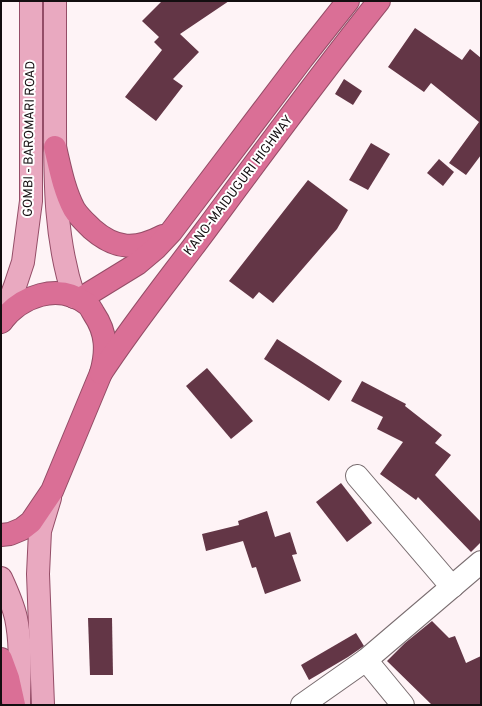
<svg xmlns="http://www.w3.org/2000/svg" width="482" height="706" font-family="Overpass,sans-serif">
<style>
.building{fill:#633646}
.lines{fill:none;stroke-linecap:round;stroke-linejoin:round}
.street-casing{stroke:#796d70;stroke-width:24}
.primary-casing{stroke:#944d67;stroke-width:24}
.highway-casing{stroke:#944d67;stroke-width:24}
.street{stroke:#fff;stroke-width:22}
.primary{stroke:#e9a9c0;stroke-width:22}
.highway{stroke:#da6f96;stroke-width:22}
.labels{text-anchor:middle;dominant-baseline:central;stroke-width:4;stroke-linejoin:round;paint-order:stroke}
.street-label{font-size:13px;fill:#130e10;stroke:#fff}
</style>
<rect width="100%" height="100%" fill="#fef3f6"/>
<g class="building">
<path d="M 162,1 L 229,1 L 180,34 L 199,52 L 173,79 L 183,86 L 156,121 L 125,97 L 162,50 L 154,42 L 159,37 L 142,21 Z"/>
<path d="M 415,28 L 462,60 L 470,49 L 481,58 L 481,155 L 466,175 L 449,163 L 479,122 L 431,83 L 424,92 L 388,67 Z"/>
<path d="M 344,79 L 362,91 L 353,105 L 335,94 Z"/>
<path d="M 371,143 L 390,154 L 368,190 L 349,180 Z"/>
<path d="M 439,159 L 454,172 L 443,186 L 427,173 Z"/>
<path d="M 308,180 L 348,210 L 337,229 L 273,303 L 259,292 L 253,299 L 229,281 Z"/>
<path d="M 277,339 L 342,381 L 329,401 L 264,359 Z"/>
<path d="M 207,368 L 253,421 L 231,439 L 186,386 Z"/>
<path d="M 362,381 L 406,404 L 405,406 L 442,435 L 435,443 L 451,455 L 435,475 L 481,522 L 481,542 L 471,552 L 418,497 L 416,500 L 380,474 L 403,442 L 377,429 L 383,417 L 351,401 Z"/>
<path d="M 341,483 L 372,523 L 347,542 L 316,502 Z"/>
<path d="M 267,511 L 275,537 L 290,532 L 297,554 L 292,555 L 301,581 L 265,594 L 256,567 L 252,568 L 243,541 L 206,551 L 202,534 L 239,525 L 238,521 Z"/>
<path d="M 88,618 L 112,618 L 113,675 L 90,675 Z"/>
<path d="M 432,621 L 449,638 L 455,636 L 466,663 L 481,656 L 481,705 L 432,705 L 387,661 L 405,643 Z"/>
<path d="M 356,633 L 364,646 L 348,657 L 309,680 L 301,665 Z"/>
</g>
<g class="lines">
<defs>
<g id="street">
<path d="M 357,476 L 452,587"/>
<path d="M 366,660 L 403,705"/>
<path d="M 302,705 L 366,660 L 481,562"/>
</g>
<g id="primary">
<path d="M 55,1 C 55,42 55,82 55,123 C 55,182 55,240 74,297"/>
<path d="M 2,321 L 15,286 L 23,262 L 31,201 L 31,1"/>
<path d="M 1,578 C 7,591 13,604 16,618 C 22,647 19,676 19,705"/>
<path d="M 43,705 L 38,574 L 40,531 L 50,498"/>
</g>
<g id="highway">
<path d="M 55,147 C 60,168 64,190 74,209 C 79,217 86,223 92,229 C 116,250 136,250 163,236"/>
<path d="M 80,299 L 137,264 L 156,248 L 171,232 L 302,59 L 348,1"/>
<path d="M 1,322 C 21,296 58,282 87,304 C 90,306 92,311 94,314 C 107,333 107,352 101,373 L 52,491 L 31,522 L 22,529 L 10,534 L 1,535"/>
<path d="M 101,373 C 133,324 170,278 205,231 C 262,154 319,76 379,1"/>
<path d="M 1,659 L 8,678 L 14,705"/>
</g>
</defs>
<use href="#street" class="street-casing"/>
<use href="#primary" class="primary-casing"/>
<use href="#highway" class="highway-casing"/>
<use href="#street" class="street"/>
<use href="#primary" class="primary"/>
<use href="#highway" class="highway"/>
</g>
<g class="labels">
<g class="street-label">
<text transform="translate(30 139) rotate(-89)">GOMBI - BAROMARI ROAD</text>
<text transform="translate(239 186) rotate(-53)">KANO-MAIDUGURI HIGHWAY</text>
</g>
</g>
<rect width="482" height="706" fill="none" stroke="#130e10" stroke-width="4"/>
</svg>
